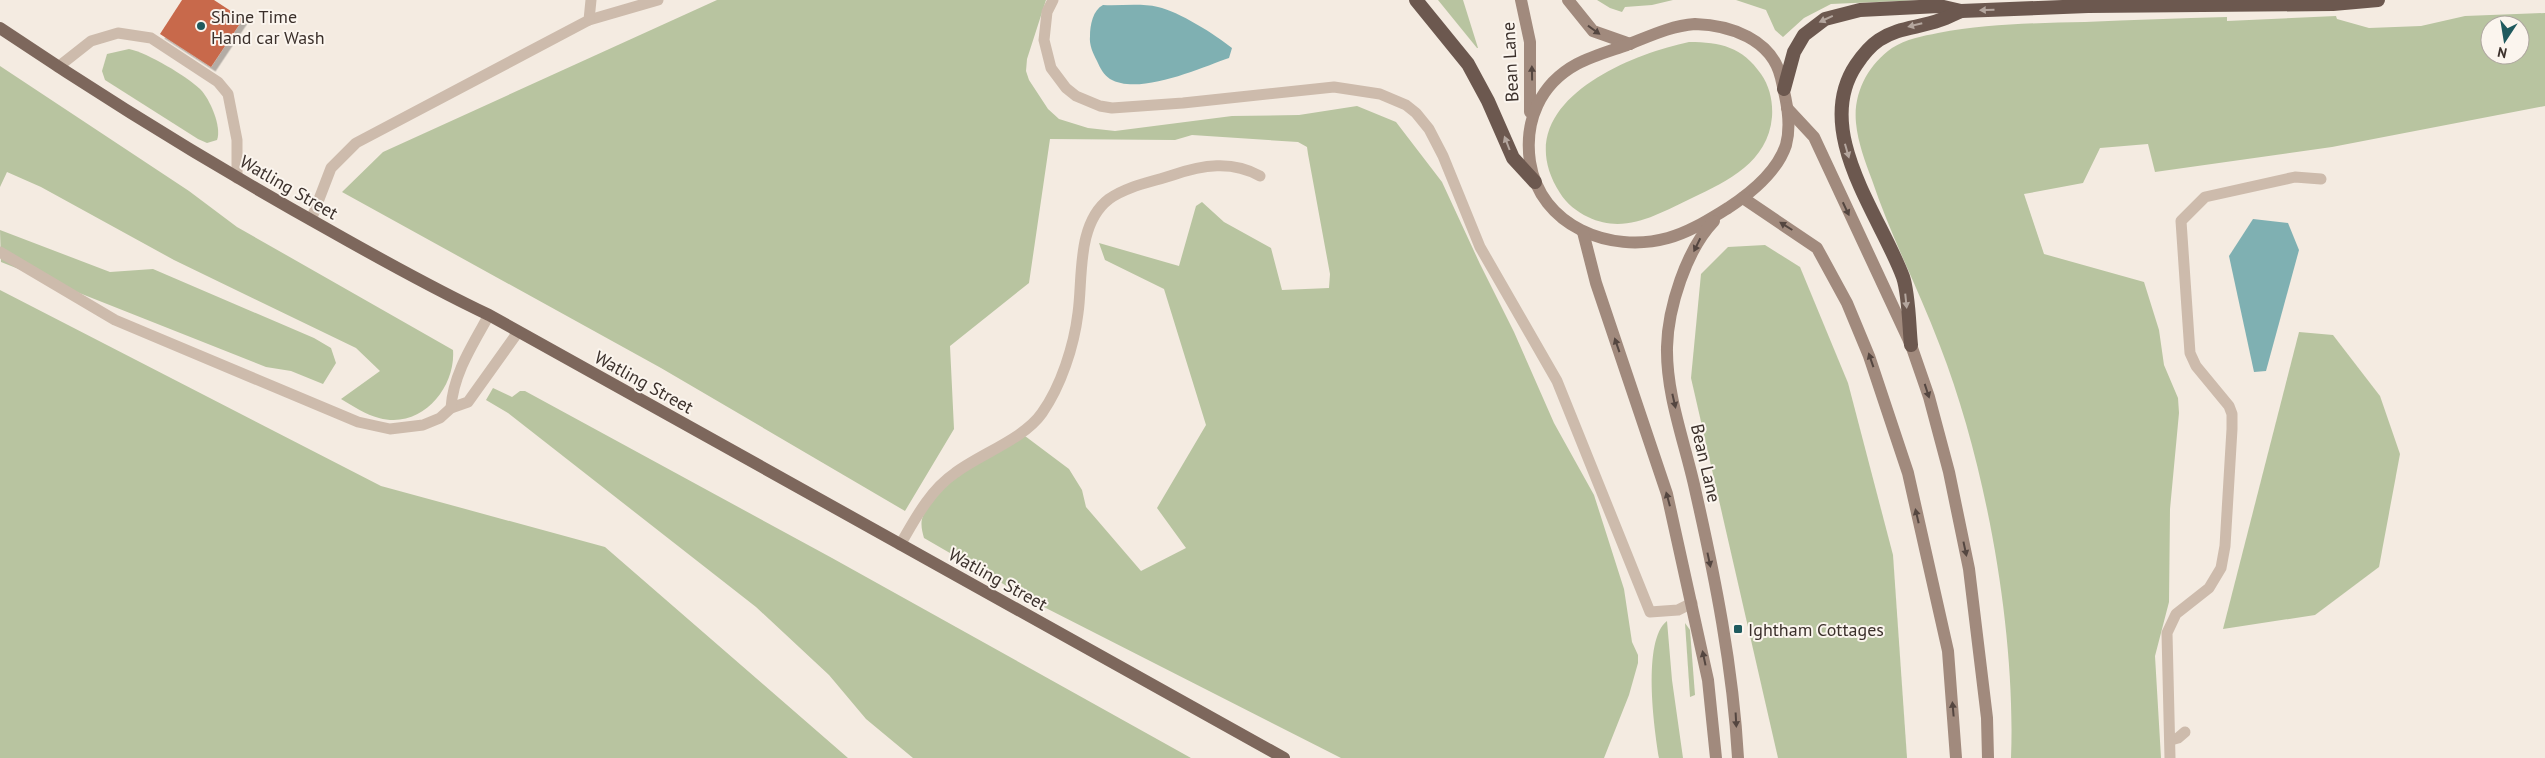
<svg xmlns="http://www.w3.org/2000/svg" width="2545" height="758" font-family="'PT Sans',sans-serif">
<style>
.green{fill:#b8c4a0;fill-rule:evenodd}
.water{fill:#7fb0b2}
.building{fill:#c8694b;filter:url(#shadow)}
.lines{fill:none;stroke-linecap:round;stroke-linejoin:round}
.service{stroke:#cdbbac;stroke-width:11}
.secondary{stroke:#a18a7d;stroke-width:12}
.primary{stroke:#7d675c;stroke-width:12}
.trunk{stroke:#6c584f;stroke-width:14}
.oneway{fill:#b4a69e}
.oneway2{fill:#544640}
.poi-dot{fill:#1f5a5e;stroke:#fbf5ee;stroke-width:2}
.labels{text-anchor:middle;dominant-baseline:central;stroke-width:4;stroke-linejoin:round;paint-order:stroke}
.poi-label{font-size:18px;fill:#3b302b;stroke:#fbf5ee;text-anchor:start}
.street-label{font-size:18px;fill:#3b302b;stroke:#fbf5ee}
</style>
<defs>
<filter id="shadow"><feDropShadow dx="4.5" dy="4.5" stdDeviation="0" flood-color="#0004"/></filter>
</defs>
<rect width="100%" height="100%" fill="#f4ebe1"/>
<g class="green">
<path d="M 717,0 L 1046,0 L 1027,59 L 1026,71 L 1029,80 L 1048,109 L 1059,119 L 1088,128 L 1115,131 L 1232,116 L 1299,115 L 1357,106 L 1396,122 L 1442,182 L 1480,264 L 1514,332 L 1554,423 L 1594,495 L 1624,589 L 1632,642 L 1638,655 L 1638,663 L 1629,695 L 1604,758 L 1341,758 L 1038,604 L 924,538 C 922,531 920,523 923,516 C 938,480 993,455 1025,436 L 1069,469 L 1082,490 L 1086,507 L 1141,571 L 1186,548 L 1157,508 L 1206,425 L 1164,289 L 1105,260 L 1099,243 L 1179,266 L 1196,206 L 1202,202 L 1224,222 L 1271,248 L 1282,290 L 1329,288 L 1330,274 L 1308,154 L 1307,147 L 1298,142 L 1192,135 L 1175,140 L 1050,139 L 1029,283 L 950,346 L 954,429 L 905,511 L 661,368 L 342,192 L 383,152 Z"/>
<path d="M 1438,0 L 1463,0 L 1478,48 L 1477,48 Z"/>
<path d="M 1597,0 L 1673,0 L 1652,5 L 1625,7 L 1622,12 L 1610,8 Z"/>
<path d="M 1736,0 L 1922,0 L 1831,4 L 1804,18 L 1783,37 L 1775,30 L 1766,10 Z"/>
<path d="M 2545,13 L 2545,106 L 2332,147 L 2155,172 L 2148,144 L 2100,148 L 2083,183 L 2024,194 L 2044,254 L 2144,282 L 2159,330 L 2164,365 L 2178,398 L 2179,413 L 2170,509 L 2169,602 L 2155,656 L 2161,758 L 2011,758 C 2016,632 1986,464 1940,346 C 1919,290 1891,237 1872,180 C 1865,161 1858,143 1856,123 C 1853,93 1868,65 1892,48 C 1906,39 1923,36 1938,33 C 1987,24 2035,23 2085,22 C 2132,20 2179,18 2227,17 L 2227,21 L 2336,16 L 2337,19 L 2369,28 L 2421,26 L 2465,16 ZM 2490,25 L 2520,25 L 2520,55 L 2490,55 Z"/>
<path d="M 1689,42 C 1721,42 1742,47 1761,74 C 1770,87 1773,102 1772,117 C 1768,162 1728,181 1692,198 C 1658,214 1625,235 1588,217 C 1577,212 1566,203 1560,193 C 1505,107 1623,56 1689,42 Z"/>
<path d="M 129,49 C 148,53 186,76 200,89 C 210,99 222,127 217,140 L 207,143 L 198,139 L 105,80 L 102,71 L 107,54 Z"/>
<path d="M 0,66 L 189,191 L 237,227 L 453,350 C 456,388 421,430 379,418 C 366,415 353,406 341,399 L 380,371 L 356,348 L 174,260 L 41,187 L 7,172 L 0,187 Z"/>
<path d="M 0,230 L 110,272 L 153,269 L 314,338 L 331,348 L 336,363 L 323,384 L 291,371 L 266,367 L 1,262 Z"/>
<path d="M 1765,245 L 1800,267 L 1848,383 L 1893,555 L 1907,758 L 1778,758 L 1691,378 L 1701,274 L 1728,247 Z"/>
<path d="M 0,290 L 381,486 L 605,547 L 848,758 L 0,758 Z"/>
<path d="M 2299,332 L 2333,335 L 2380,396 L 2400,454 L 2379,567 L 2315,615 L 2223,629 Z"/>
<path d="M 493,388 L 512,397 L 520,391 L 525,391 L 832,558 L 1191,758 L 913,758 L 866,719 L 829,675 L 756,607 L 508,413 L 486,400 Z"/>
<path d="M 1667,621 L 1672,680 L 1683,758 L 1659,758 C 1654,728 1642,640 1667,621 Z"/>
<path d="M 1685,623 L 1690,630 L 1695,695 L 1690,697 Z"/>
</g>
<g class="water">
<path d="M 1103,5 C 1120,6 1141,3 1158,7 C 1178,11 1216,35 1232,48 L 1229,58 C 1200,68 1139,96 1110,79 C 1104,75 1100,68 1097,61 C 1093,53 1089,45 1090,36 C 1090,25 1093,10 1103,5 Z"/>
<path d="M 2253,219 L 2288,223 L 2299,250 L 2266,371 L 2254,372 L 2229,256 Z"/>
</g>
<path class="building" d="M 182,0 L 214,0 L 243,19 L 211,67 L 160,34 Z"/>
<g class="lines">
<g class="service">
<path d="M 1053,0 L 1047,12 L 1044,40 L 1051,68 L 1066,88 L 1076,96 L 1100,106 L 1112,108 L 1183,103 L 1334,87 L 1380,94 L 1406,105 L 1416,113 L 1429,129 L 1443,156 L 1480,247 L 1557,381 L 1650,612 L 1678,610 L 1692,603"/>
<path d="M 589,20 L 658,0"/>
<path d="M 58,67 L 91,41 L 118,33 L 151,38 L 218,82 L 228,94 L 237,140 L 237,178"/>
<path d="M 311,220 L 331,168 L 356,143 L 589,20 L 591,0"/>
<path d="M 0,252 L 115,320 L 358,422 L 390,429 L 423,425 L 440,418 L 451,408 L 468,402 L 518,332"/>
<path d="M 451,408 C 453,374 473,344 489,315"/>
<path d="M 900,545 C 915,519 930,490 955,473 C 980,454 1024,439 1042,413 C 1061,386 1074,346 1078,313 C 1083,279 1076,224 1109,199 C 1127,186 1152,182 1173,175 C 1202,165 1232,160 1260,176"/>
<path d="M 2171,740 L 2178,738 L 2185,732"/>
<path d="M 2170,758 L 2167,633 L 2176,614 L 2209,588 L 2221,568 L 2225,546 L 2232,429 L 2232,414 L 2229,406 L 2196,366 L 2190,353 L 2181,221 L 2205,197 L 2295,177 L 2321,179"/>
</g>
<g class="secondary">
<path d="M 1521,0 L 1530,42 L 1530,112"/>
<path d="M 1568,0 L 1593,31 L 1630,44"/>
<path d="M 1695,24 C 1730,25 1772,39 1781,78 C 1786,99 1792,123 1786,145 C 1777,172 1751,193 1728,208 C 1708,220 1690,232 1668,238 C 1610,254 1540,226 1530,162 C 1524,121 1540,84 1577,64 C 1592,56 1610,51 1627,45 C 1650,36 1670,26 1695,24 Z"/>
<path d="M 1787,108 L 1814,137 L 1911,345 L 1929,397 L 1949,472 L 1969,569 L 1987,718 L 1988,758"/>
<path d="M 1743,198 L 1817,248 L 1847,303 L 1869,356 L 1908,473 L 1948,651 L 1956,758"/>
<path d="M 1714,221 C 1686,250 1668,308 1667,347 C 1666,395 1685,443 1695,489 C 1715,577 1733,667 1738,758"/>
<path d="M 1583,232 L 1596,283 L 1667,494 L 1708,680 L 1716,758"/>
</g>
<path class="primary" d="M 0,28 C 107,100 216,167 329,230 C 382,260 434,289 489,315 L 1284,758"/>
<g class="trunk">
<path d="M 1416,0 L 1468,64 L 1488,101 L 1513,158 L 1535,182"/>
<path d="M 1784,89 L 1794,52 L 1804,35 L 1825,19 L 1860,10 L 1939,6 L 1961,11 L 2088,6 L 2333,4 L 2378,0"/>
<path d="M 1911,345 C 1909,326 1909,295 1903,277 C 1880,215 1812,131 1856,65 C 1862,56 1870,46 1879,40 C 1898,27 1919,28 1940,20 C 1947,18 1954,14 1961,11"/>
</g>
</g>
<defs><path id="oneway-solid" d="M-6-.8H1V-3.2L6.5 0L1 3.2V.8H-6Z" transform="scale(1.25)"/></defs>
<g class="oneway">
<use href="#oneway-solid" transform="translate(1987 10) rotate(178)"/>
<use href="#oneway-solid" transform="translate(1826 19) rotate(155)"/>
<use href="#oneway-solid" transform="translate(1915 25) rotate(166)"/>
<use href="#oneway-solid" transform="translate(1507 143) rotate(-111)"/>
<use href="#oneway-solid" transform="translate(1847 151) rotate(74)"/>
<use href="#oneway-solid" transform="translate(1906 301) rotate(84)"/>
</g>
<g class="oneway2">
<use href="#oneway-solid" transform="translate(1594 30) rotate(36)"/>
<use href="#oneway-solid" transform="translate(1532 73) rotate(-91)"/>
<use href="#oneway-solid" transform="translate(1846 209) rotate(65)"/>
<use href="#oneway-solid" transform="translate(1786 226) rotate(-148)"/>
<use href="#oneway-solid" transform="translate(1697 245) rotate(116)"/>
<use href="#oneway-solid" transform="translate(1617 345) rotate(-109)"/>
<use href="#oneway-solid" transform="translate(1871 360) rotate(-109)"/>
<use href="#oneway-solid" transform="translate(1927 391) rotate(72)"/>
<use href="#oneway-solid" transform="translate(1674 401) rotate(77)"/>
<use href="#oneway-solid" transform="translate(1668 499) rotate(-105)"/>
<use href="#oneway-solid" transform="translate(1917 516) rotate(-103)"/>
<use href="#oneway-solid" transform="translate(1965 549) rotate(78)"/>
<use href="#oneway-solid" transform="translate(1709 560) rotate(78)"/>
<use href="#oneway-solid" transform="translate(1704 658) rotate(-102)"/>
<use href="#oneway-solid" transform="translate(1953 709) rotate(-95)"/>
<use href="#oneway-solid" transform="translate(1736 720) rotate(87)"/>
</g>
<g class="poi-dot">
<circle cx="201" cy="26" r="5"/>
<rect x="1733" y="624" width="10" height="10" rx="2.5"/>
</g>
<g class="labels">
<g class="poi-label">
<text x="211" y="16">Shine Time<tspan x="211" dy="21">Hand car Wash</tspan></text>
<text x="1748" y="629">Ightham Cottages</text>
</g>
<g class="street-label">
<text transform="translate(1510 62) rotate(-93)">Bean Lane</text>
<text transform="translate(289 187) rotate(30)">Watling Street</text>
<text transform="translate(644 382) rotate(29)">Watling Street</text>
<text transform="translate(1706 463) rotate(77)">Bean Lane</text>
<text transform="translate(998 579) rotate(29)">Watling Street</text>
</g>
</g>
<g transform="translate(2505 40) rotate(192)"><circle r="24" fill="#fbf5ee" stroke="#aea6a0"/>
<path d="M0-4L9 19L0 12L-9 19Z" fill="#1f5a5e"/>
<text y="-8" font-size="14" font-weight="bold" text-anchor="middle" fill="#3b302b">N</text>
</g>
</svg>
